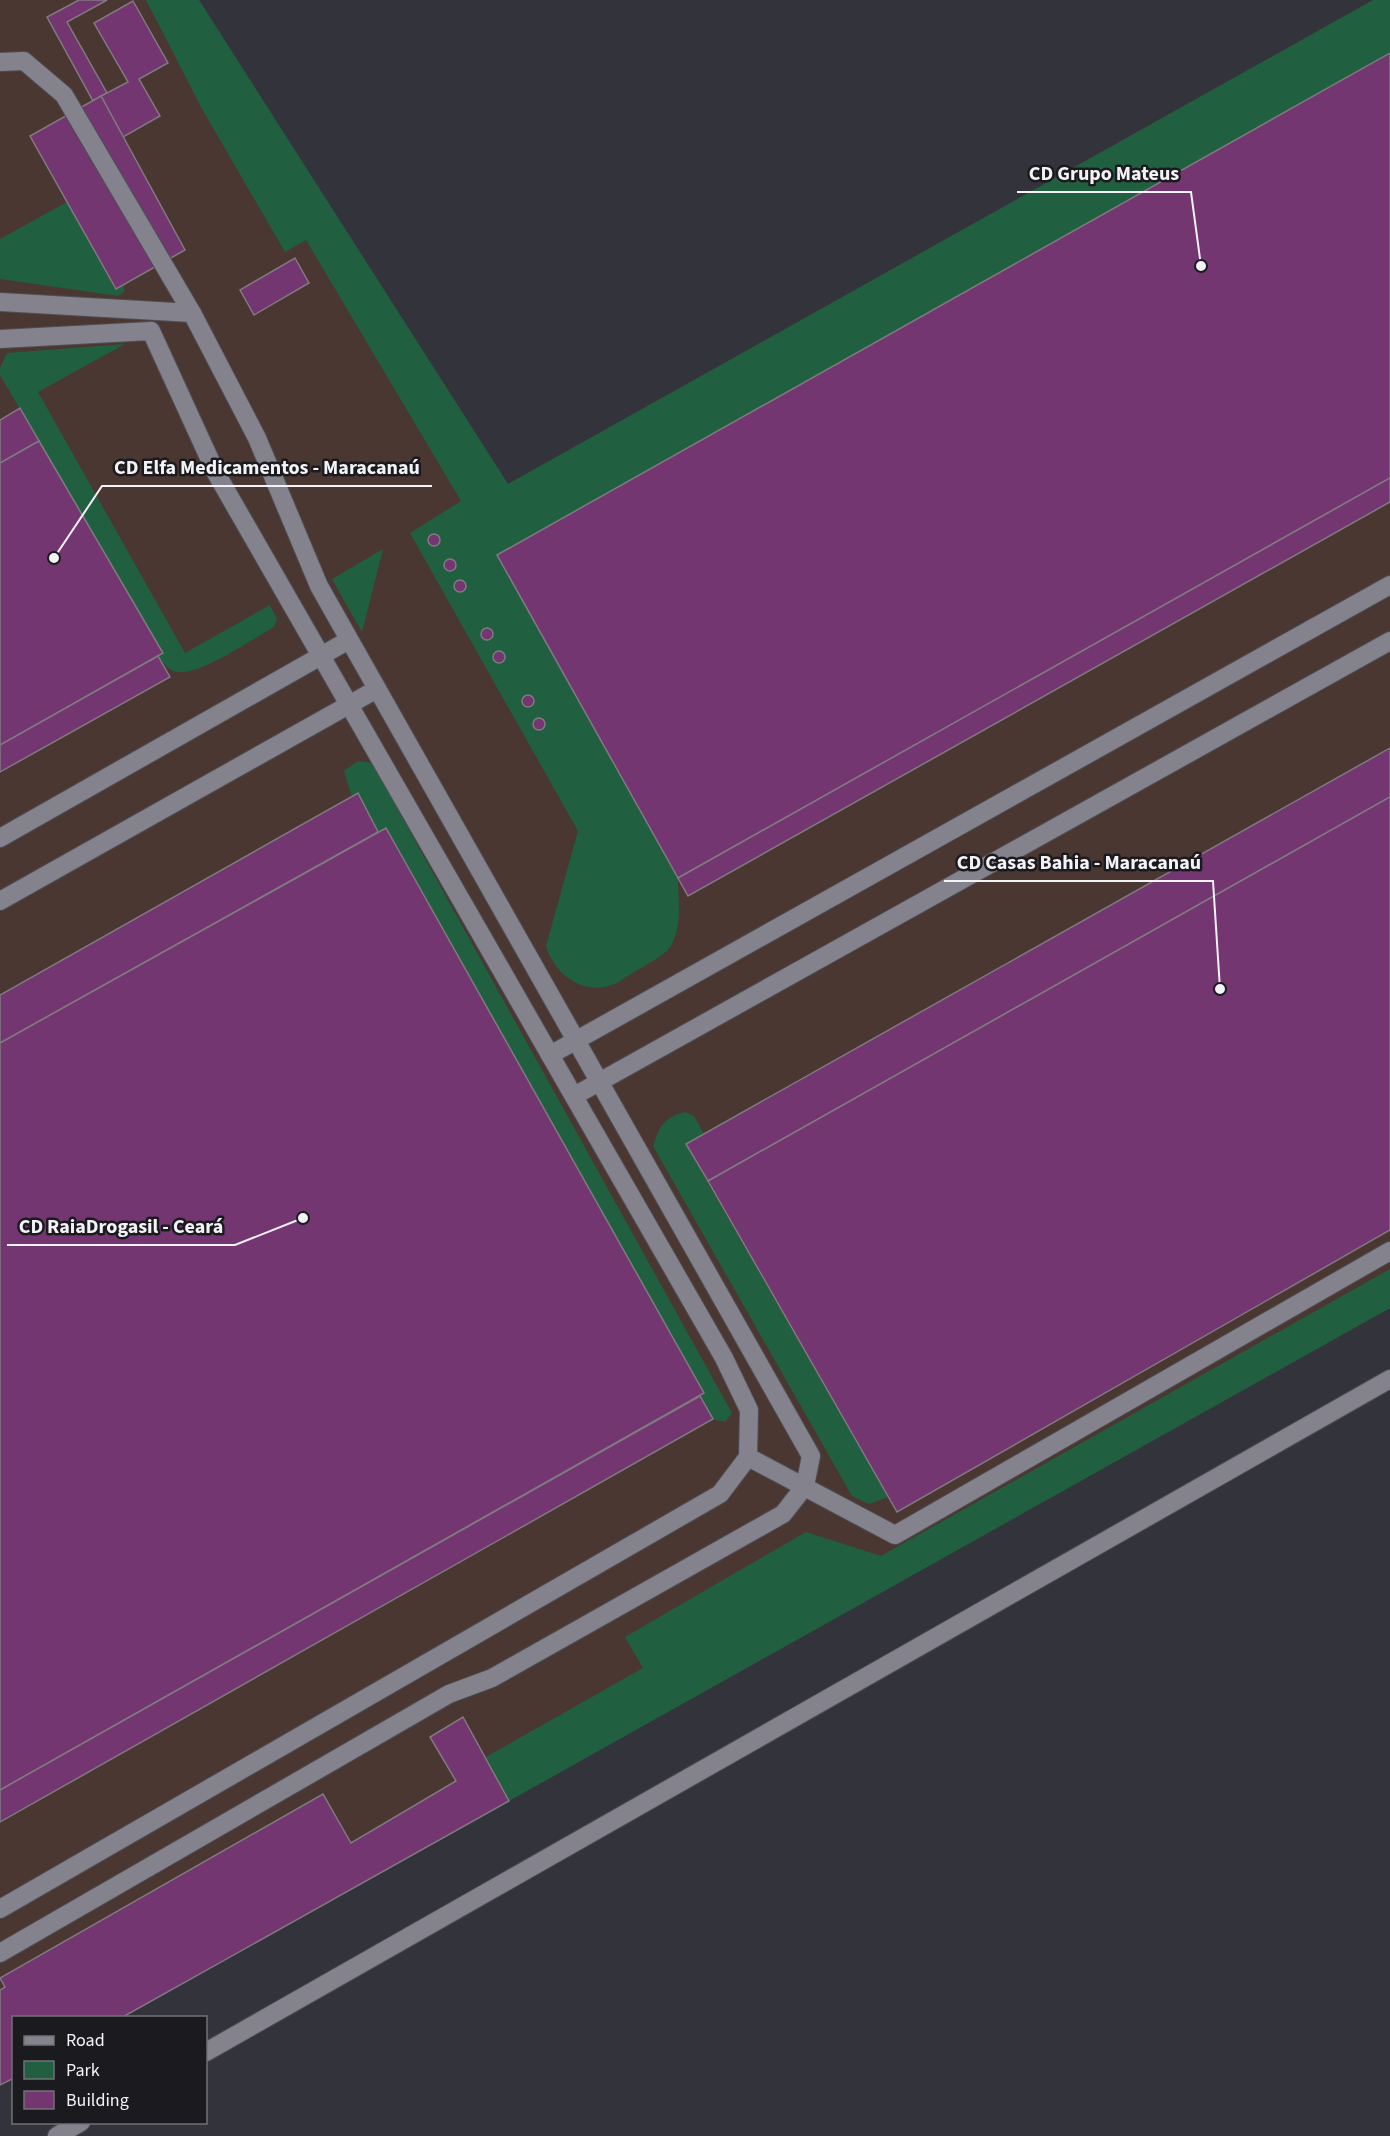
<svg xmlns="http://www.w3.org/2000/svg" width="1390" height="2136" font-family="'Source Sans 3',sans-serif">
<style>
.industrial{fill:#4a3731}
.green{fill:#206041}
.building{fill:#733671;stroke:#817a81;stroke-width:1.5}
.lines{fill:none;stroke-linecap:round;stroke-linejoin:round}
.minor-casing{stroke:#4f4f55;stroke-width:20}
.minor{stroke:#84838d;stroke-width:18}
.leader{fill:none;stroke:#f2f2f7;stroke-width:2}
.callout-dot{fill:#f2f2f7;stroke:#1b1b1f;stroke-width:2}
.callout-label{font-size:20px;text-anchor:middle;font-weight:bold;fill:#f2f2f7;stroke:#1b1b1f;stroke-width:5;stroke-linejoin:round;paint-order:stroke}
</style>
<rect width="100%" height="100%" fill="#33333b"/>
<path class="industrial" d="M 0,0 L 199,0 L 508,484 L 1373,0 L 1390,0 L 1390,1308 L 122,2017 L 14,2018 L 13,2078 L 0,2086 Z"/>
<g class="green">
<path d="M 146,0 L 199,0 L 508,484 L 1373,0 L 1390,0 L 1390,53 L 497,555 L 678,878 C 678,899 682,923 673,942 C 667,955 652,961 641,968 C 631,973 620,983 609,986 C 579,994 554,972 546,946 L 578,831 L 410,533 L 461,501 L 306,240 L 285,252 L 201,107 Z"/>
<path d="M 67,202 L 115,289 L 124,285 L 124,292 L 118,296 L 0,279 L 0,239 Z"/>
<path d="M 125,344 L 38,392 L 185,653 L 270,605 L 277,619 L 274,627 C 253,639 202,674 180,672 C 169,672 164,664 158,656 L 163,653 L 0,375 L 0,368 L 7,353 Z"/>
<path d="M 383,549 L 362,632 L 332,579 Z"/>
<path d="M 358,761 L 372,763 L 732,1413 L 725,1422 L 713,1419 L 700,1396 L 704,1393 L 386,828 L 378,832 L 358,794 L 352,797 L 344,771 Z"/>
<path d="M 685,1112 L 694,1116 L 704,1134 L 686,1145 L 888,1497 L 869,1504 L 852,1496 L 653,1146 C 660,1126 663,1118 685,1112 Z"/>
<path d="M 1390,1269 L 1390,1308 L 509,1801 L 486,1757 L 643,1668 L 625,1637 L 806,1532 L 881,1556 Z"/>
</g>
<g class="building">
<path d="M 79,0 L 107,0 L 67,22 L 107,93 L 93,101 L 47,17 Z"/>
<path d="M 133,1 L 168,63 L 139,79 L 160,116 L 123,137 L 101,96 L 128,82 L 94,23 Z"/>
<path d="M 1390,53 L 1390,478 L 678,878 L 497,555 Z"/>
<path d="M 101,96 L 185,250 L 116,289 L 30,136 Z"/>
<path d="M 295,258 L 309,283 L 254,315 L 240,290 Z"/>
<path d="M 20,408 L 39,441 L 0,463 L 0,420 Z"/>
<path d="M 39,441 L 163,653 L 0,745 L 0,463 Z"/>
<path d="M 1390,478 L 1390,502 L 688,896 L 678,878 Z"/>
<circle cx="434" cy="540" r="6"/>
<circle cx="450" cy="565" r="6"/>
<circle cx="460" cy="586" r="6"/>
<circle cx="487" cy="634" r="6"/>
<circle cx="499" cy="657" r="6"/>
<path d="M 158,656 L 170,677 L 0,772 L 0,745 Z"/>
<circle cx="528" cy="701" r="6"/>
<circle cx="539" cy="724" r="6"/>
<path d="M 1390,748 L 1390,797 L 708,1181 L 686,1144 Z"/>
<path d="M 358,793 L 378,832 L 0,1043 L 0,995 Z"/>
<path d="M 1390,797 L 1390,1230 L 897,1512 L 708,1181 Z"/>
<path d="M 386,828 L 704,1393 L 0,1790 L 0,1043 Z"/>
<path d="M 700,1396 L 713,1419 L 0,1822 L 0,1790 Z"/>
<path d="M 463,1717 L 509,1801 L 121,2018 L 14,2018 L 14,2078 L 0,2085 L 0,1990 L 5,1987 L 0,1978 L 323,1794 L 351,1843 L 456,1781 L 430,1737 Z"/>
</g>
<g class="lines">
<defs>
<g id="minor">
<path d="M 0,62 L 24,61 L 64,95 L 192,313 L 257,438 L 319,586 L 811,1456 L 805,1486 L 783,1514 L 492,1678 L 449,1694 L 0,1953"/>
<path d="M 0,302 L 192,313"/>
<path d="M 0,339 L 151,331 L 216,473 L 724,1358 L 749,1410 L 748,1457 L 720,1494 L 0,1909"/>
<path d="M 0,838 L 349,640"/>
<path d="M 0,901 L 377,689"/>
<path d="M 550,1055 L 1390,585"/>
<path d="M 574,1096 L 1390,641"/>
<path d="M 748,1457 L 895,1535 L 1390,1251"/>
<path d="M 206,2052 L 1390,1379"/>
<path d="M 57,2136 L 81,2122"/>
</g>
</defs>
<use href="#minor" class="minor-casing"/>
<use href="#minor" class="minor"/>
</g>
<path class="leader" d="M1201 266L1191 192H1017M54 558L102 486H432M1220 989L1213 881H944M303 1218L235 1245H7"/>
<g class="callout-dot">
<circle cx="1201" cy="266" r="6"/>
<circle cx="54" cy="558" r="6"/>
<circle cx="1220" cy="989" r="6"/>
<circle cx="303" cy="1218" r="6"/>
</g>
<g class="callout-label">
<text x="1104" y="180">CD Grupo Mateus</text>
<text x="267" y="474">CD Elfa Medicamentos - Maracanaú</text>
<text x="1079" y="869">CD Casas Bahia - Maracanaú</text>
<text x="121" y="1233">CD RaiaDrogasil - Ceará</text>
</g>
<rect x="12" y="2016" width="195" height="108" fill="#1b1b1f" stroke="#717175" stroke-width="1.5"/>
<rect x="24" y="2036" width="30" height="9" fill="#84838d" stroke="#717175" stroke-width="1.5"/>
<text x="66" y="2046" font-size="18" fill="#f2f2f7">Road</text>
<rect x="24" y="2061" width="30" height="18" fill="#206041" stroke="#717175" stroke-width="1.5"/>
<text x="66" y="2076" font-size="18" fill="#f2f2f7">Park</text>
<rect x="24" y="2091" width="30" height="18" fill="#733671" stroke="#717175" stroke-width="1.5"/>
<text x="66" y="2106" font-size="18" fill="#f2f2f7">Building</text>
</svg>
